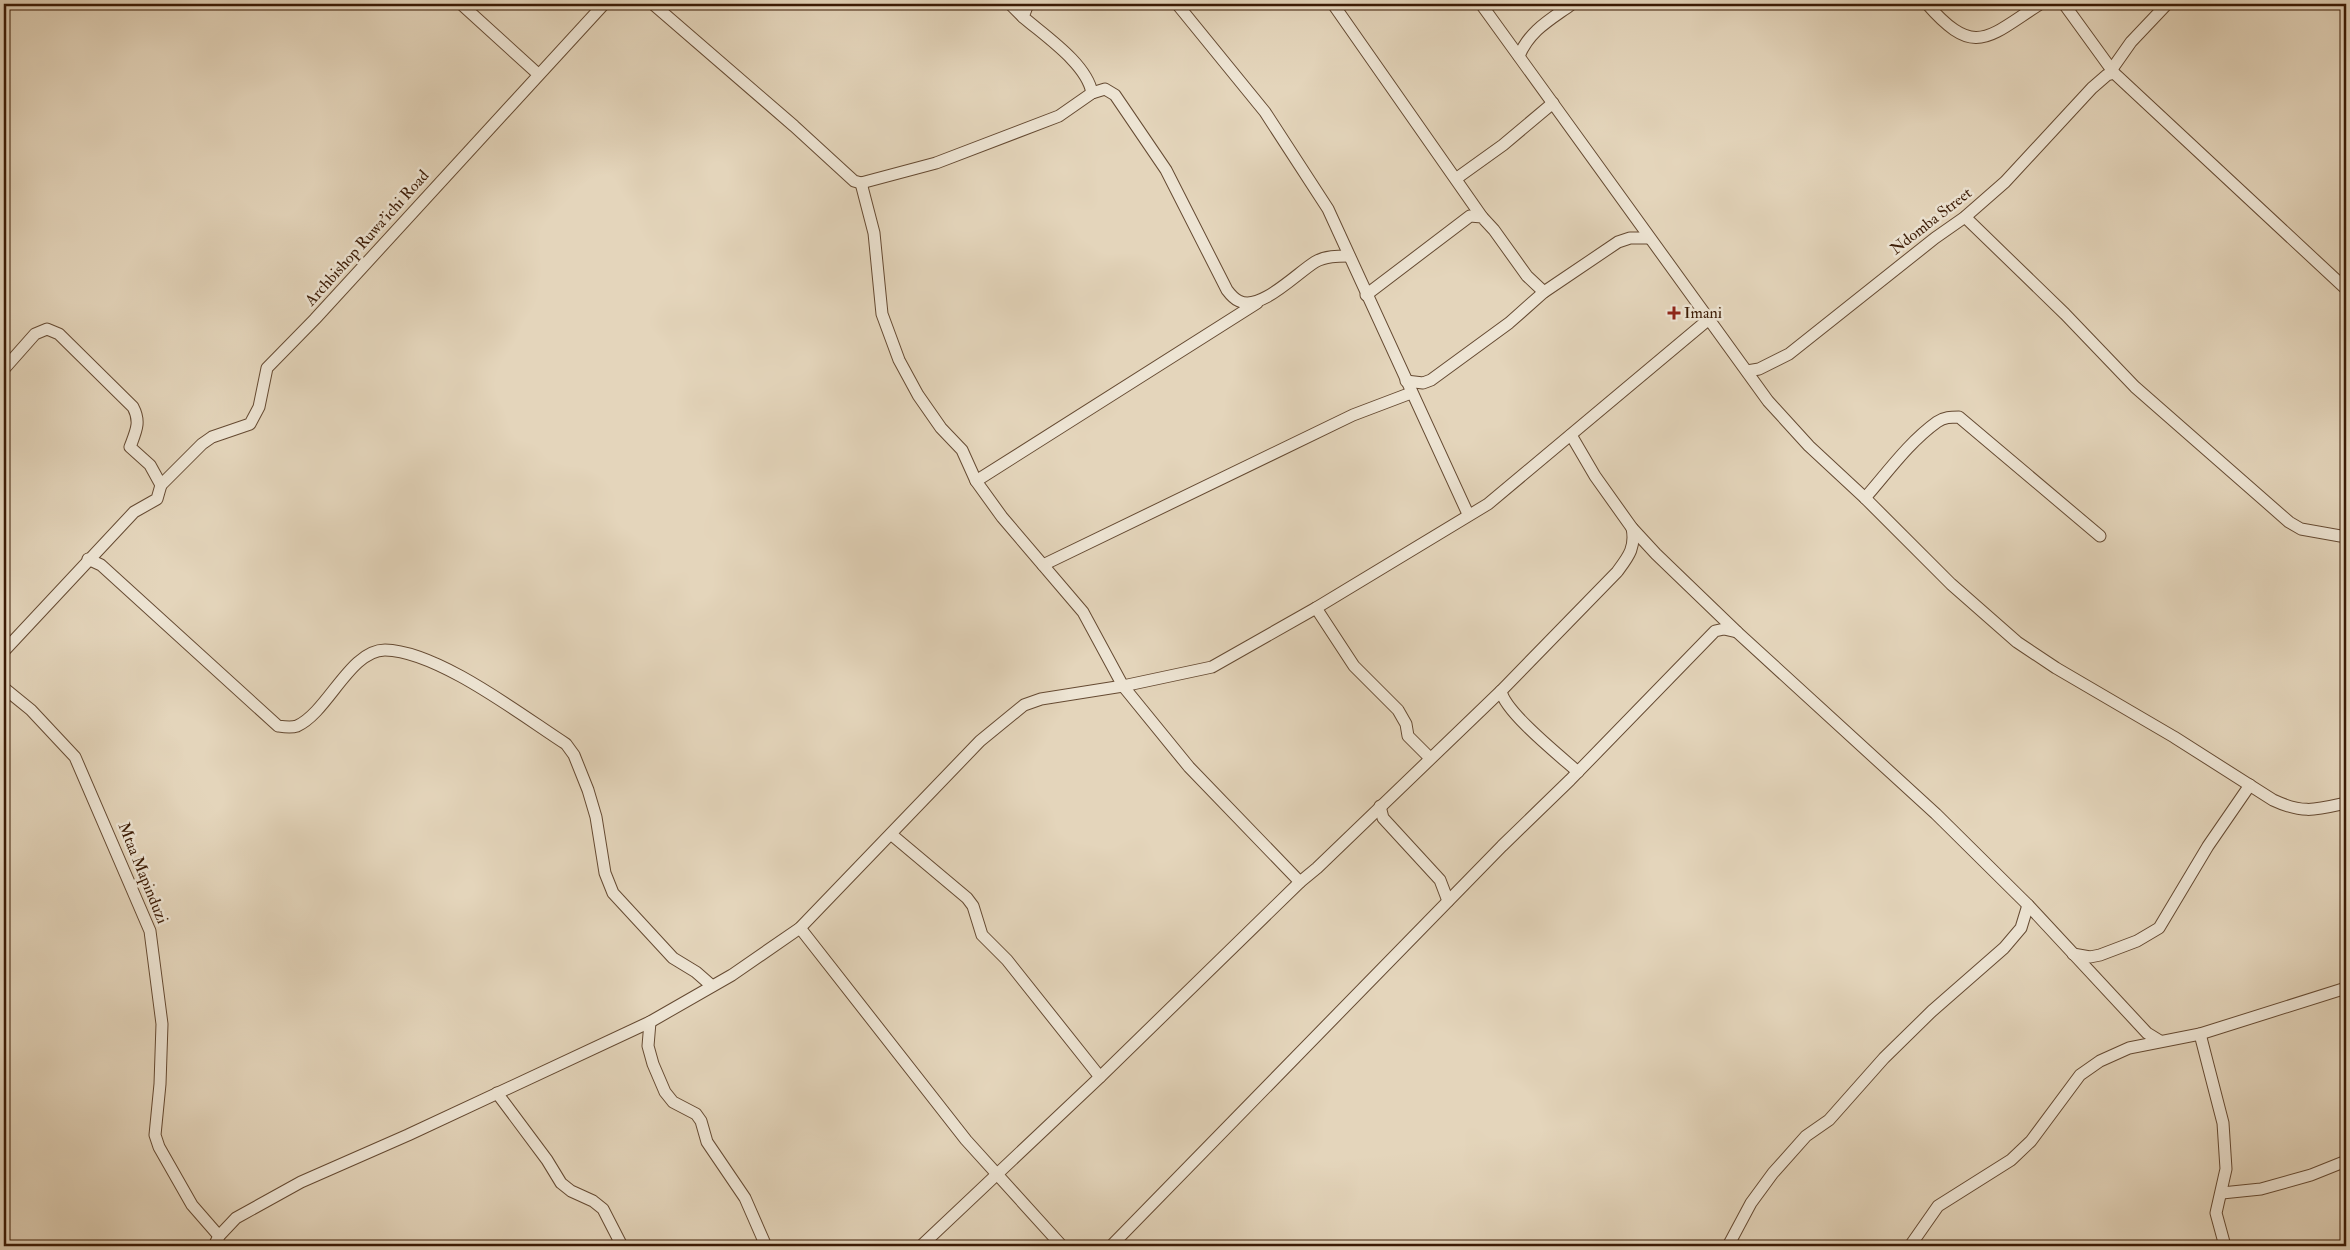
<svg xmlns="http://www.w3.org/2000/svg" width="2350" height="1250" font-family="'IM FELL Double Pica',serif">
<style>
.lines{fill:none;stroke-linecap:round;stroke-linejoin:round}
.street-casing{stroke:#654a32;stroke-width:13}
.street{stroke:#ede4d3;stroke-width:11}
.poi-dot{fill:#8f2418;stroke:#ede4d3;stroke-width:2}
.labels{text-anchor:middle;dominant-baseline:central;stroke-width:5;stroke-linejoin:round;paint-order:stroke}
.street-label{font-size:16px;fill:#3b1b05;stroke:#ede4d3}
.poi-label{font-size:16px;fill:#3b1b05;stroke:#ede4d3;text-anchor:start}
</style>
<rect width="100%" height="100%" fill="#e4d5bb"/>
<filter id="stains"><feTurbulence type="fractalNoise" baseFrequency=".004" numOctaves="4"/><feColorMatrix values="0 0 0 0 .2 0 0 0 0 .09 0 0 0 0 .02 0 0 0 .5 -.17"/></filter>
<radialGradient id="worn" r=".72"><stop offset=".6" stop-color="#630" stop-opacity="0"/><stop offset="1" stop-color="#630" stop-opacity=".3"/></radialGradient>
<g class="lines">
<defs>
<g id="street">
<path d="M 461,4 L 538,74"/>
<path d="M 653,4 L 794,126 L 854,181 L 861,183 L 936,163 L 1059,116 L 1092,93 L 1105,89 L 1115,95 L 1166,170 L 1227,290 C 1230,294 1234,299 1239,301 C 1260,312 1297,273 1315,262 C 1325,256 1338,256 1349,256"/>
<path d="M 1010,4 L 1023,17"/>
<path d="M 1028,4 L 1023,17 C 1045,36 1087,64 1092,93"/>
<path d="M 1177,4 L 1265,112 L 1328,209 L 1468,514"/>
<path d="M 1333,4 L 1482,217"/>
<path d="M 1481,4 L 1768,401 L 1809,446 L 1865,498 L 1951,584 L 2017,642 L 2056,668 L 2174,737 L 2273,800 C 2303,814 2315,810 2346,803"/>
<path d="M 1927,4 C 1975,59 1988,37 2040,4"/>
<path d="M 2064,4 L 2114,73 L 2346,289"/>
<path d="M 1519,56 C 1530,30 1550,20 1572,4"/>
<path d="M 2112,69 L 2131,42 L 2167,4"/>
<path d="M 1457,178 L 1503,145 L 1553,103"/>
<path d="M 861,183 L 874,233 L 882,314 L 899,360 L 918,395 L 941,428 L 962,450 L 976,481 L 1002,517 L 1083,612 L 1123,686 L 1189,767 L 1300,882"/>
<path d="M 1965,217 L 2065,314 L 2135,387 L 2289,522 L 2301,529 L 2346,537"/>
<path d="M 1366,295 L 1470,216 L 1482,217 L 1494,230 L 1527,276 L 1544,292"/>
<path d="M 4,369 L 35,334 L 47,329 L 59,334 L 133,407 C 141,422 136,431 130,447 L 150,465 L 161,485 L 157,499 L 134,512 L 4,651"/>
<path d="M 1747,371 L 1759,369 L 1789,354 L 1935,238 L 1965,217 L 2005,182 L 2092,88 L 2107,75 L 2114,73"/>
<path d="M 1406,381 L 1423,383 L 1431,380 L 1509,323 L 1544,292 L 1618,242 L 1630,238 L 1648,238"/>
<path d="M 1571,435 L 1595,476 L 1632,528 L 1656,554 L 1737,632 L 1936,814 L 2028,905 L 2147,1033 L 2160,1041"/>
<path d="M 976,481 L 1257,303"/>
<path d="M 161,485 L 202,444 L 212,437 L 250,424 L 259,407 L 267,368 L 315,319 L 604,4"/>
<path d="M 1865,498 C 1887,473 1909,442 1937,422 C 1944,417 1951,417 1959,417 L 2100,536"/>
<path d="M 88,559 L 101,565 L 278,726 C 285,727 291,728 297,726 C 328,712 350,650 385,650 C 438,651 521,715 566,744 L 574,755 L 588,790 L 596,817 L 605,873 L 613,893 L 673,958 L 696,972 L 712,986"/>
<path d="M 1043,565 L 1353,415 L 1411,393"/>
<path d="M 1316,608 L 1354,666 L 1398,710 L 1406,724 L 1408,736 L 1430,758"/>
<path d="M 4,688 L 31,710 L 75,757 L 150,931 L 162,1024 L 160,1084 L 155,1135 L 159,1147 L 192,1205 L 219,1236"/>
<path d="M 1501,691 C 1505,712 1560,756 1578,772"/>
<path d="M 1380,806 L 1383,818 L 1440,880 L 1448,901"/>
<path d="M 892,835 L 967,898 L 973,906 L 982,935 L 1007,960 L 1100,1077"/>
<path d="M 800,928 L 966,1140 L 1062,1246"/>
<path d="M 2073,954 L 2090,957 L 2100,955 L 2137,941 L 2159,928 L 2208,846 L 2250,785"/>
<path d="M 650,1022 L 648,1046 L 653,1064 L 665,1092 L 673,1102 L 696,1114 L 701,1121 L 707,1142 L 745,1198 L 766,1246"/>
<path d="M 2200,1034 L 2223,1123 L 2226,1169 L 2216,1213 L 2225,1246"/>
<path d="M 497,1093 L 547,1160 L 561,1183 L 571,1191 L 593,1201 L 603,1209 L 622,1246"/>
<path d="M 2222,1193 L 2261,1189 L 2311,1175 L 2346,1161"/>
<path d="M 214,1246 L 219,1236 L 236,1218 L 301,1182 L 408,1135 L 650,1022 L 732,975 L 800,928 L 980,741 L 1024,705 L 1041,699 L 1123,686 L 1212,667 L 1316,608 L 1488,504 L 1709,319"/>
<path d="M 921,1246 L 1100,1077 L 1300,882 L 1317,868 L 1501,691 L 1617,572 C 1628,557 1636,548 1632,528"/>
<path d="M 1111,1246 L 1502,846 L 1570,780 L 1715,631 L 1724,629 L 1737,632"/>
<path d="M 1728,1246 L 1751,1203 L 1773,1173 L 1806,1136 L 1829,1120 L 1884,1058 L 1932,1011 L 2004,948 L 2021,928 L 2028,905"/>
<path d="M 1910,1246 L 1938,1206 L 2011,1160 L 2031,1141 L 2080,1075 L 2100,1061 L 2129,1048 L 2200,1034 L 2346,988"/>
</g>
</defs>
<use href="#street" class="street-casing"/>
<use href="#street" class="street"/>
</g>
<path class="poi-dot" d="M1671.5 305.5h5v5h5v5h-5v5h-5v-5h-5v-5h5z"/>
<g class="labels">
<g class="street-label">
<text transform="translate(1931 221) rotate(-38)">Ndomba Street</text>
<text transform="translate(367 238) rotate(-48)">Archbishop Ruwa'ichi Road</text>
<text transform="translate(143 873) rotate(68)">Mtaa Mapinduzi</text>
</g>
<g class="poi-label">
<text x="1684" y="313">Imani</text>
</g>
</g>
<rect width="2350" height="1250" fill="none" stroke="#e4d5bb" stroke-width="20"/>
<rect x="5" y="5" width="2340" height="1240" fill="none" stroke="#3b1b05" stroke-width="2.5"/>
<rect x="10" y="10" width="2330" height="1230" fill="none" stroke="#3b1b05"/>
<rect width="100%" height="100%" filter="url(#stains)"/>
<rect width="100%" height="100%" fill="url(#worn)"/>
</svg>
